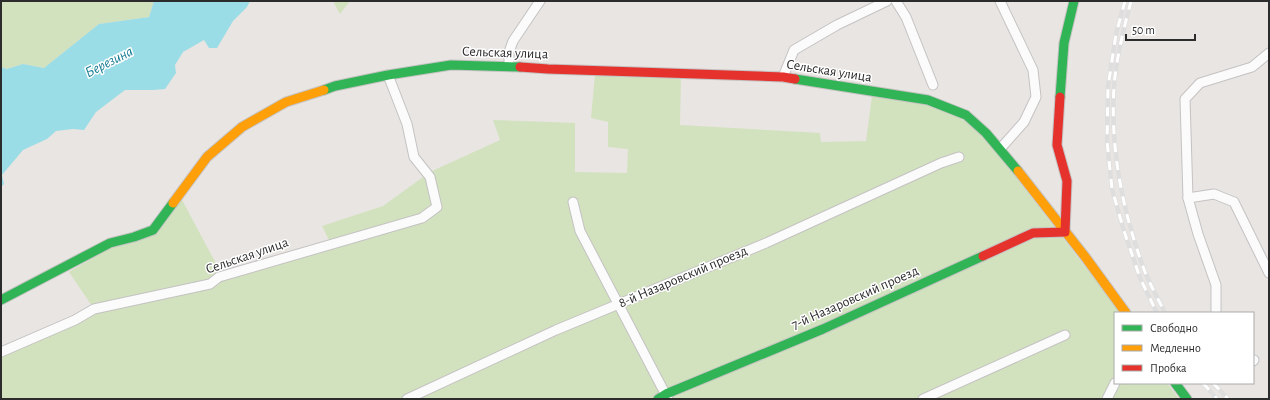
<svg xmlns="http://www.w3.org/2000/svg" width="1270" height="400" font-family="'Alegreya Sans',sans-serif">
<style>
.green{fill:#d2e2be}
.water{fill:#9bdde6}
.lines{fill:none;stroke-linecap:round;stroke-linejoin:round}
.street-casing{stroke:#c4c2c2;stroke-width:11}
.fast-casing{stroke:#c4c2c2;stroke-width:11}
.slow-casing{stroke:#c4c2c2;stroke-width:11}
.jam-casing{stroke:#c4c2c2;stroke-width:11}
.street{stroke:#fcfbfb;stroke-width:9}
.fast{stroke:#30b455;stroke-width:9}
.slow{stroke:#ff9f0a;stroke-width:9}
.jam{stroke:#e5322d;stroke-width:9}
.rail-casing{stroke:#dededf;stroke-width:4.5}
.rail{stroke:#fff;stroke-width:3;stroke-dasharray:9;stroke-linecap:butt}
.labels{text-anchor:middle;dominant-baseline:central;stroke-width:3;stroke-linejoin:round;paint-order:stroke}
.street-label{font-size:14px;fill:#2c2c2c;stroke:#fff}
.water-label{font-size:15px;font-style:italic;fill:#177d95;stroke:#fff}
</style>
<rect width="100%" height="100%" fill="#e9e5e2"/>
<g class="green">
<path d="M 1,1 L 154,1 L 149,17 L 99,24 L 44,68 L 23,64 L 7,69 L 1,67 Z"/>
<path d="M 333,1 L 350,1 L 340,14 Z"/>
<path d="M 595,74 L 681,77 L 680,125 L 820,133 L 821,142 L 866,141 L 872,96 L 931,106 L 958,116 L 984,136 L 1121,313 L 1115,313 L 1115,383 L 1167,383 L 1179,399 L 1,399 L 1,356 L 96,312 L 69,272 L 112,247 L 136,241 L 181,198 L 220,271 L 228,279 L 332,246 L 322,226 L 383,206 L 430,172 L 500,140 L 493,120 L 575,123 L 575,172 L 627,173 L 628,149 L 608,147 L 608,122 L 591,118 Z"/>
</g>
<path class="water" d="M 154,1 L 250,1 L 247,7 L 233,21 L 217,48 L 209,48 L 204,40 L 183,52 L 175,65 L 176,73 L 165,89 L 153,90 L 125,90 L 96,112 L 84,130 L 73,129 L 56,131 L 47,139 L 23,150 L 2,175 L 4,184 L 1,187 L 1,67 L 7,69 L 23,64 L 44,68 L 99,24 L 149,17 Z"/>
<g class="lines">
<defs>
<g id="street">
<path d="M 896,1 L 906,17 L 933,85"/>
<path d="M 1000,1 L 1033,70 L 1036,97 L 1024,122 L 1000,149"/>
<path d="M 509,66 L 509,52 L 513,41 L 540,1"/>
<path d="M 783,77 L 794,50 L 837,25 L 887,1"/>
<path d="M 1188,198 L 1214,194 L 1234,202 L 1269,273"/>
<path d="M 573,202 L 580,231 L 668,399"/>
<path d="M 1216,313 L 1216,285 L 1198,234 L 1188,198 L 1185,99 L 1200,83 L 1252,67 L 1269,53"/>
<path d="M 1,352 L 75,320 L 94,309 L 210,284 L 219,277 L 422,218 L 437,207 L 430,177 L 414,157 L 407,124 L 388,75"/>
<path d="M 1253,361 L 1254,360"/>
<path d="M 407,399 L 556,330 L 766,243 L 941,163 L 959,157"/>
<path d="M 923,399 L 1065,335"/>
<path d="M 1107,399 L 1115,383"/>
</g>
<g id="fast">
<path d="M 795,79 L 928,100 L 966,115 L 986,133 L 1018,171"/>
<path d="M 324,90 L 335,86 L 388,75 L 451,65 L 520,67"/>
<path d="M 1060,97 L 1064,43 L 1074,1"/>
<path d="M 1,300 L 110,243 L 134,237 L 153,230 L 173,203"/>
<path d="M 1175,383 L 1187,399"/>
<path d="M 658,399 L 666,394 L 823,329 L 983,256"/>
</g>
<g id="slow">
<path d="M 1018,171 L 1086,258 L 1126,313"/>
<path d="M 173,203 L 207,157 L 242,127 L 286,102 L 324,90"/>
</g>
<g id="jam">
<path d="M 520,67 L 548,69 L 783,77 L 795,79"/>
<path d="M 983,256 L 1033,233 L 1065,232 L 1067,181 L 1057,145 L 1060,97"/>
</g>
</defs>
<use href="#street" class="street-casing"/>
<use href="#fast" class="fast-casing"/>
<use href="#slow" class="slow-casing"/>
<use href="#jam" class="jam-casing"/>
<use href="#street" class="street"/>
<use href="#fast" class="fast"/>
<use href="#slow" class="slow"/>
<use href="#jam" class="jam"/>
<defs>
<g id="rail">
<path d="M 1125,1 L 1116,34 L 1108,87 L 1107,141 L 1112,189 L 1124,231 L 1140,278 L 1157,313"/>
<path d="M 1131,1 C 1124,28 1116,59 1114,87 C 1110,150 1123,213 1145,272 C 1151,286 1158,299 1165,313"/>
<path d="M 1203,383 L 1217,399"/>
<path d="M 1213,383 L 1228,399"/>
</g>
</defs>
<use href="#rail" class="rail-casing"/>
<use href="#rail" class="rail"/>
</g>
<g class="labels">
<g class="street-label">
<text transform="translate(505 53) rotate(2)">Сельская улица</text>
<text transform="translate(829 71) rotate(9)">Сельская улица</text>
<text transform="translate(247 256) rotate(-19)">Сельская улица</text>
<text transform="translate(683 277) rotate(-23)">8-й Назаровский проезд</text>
<text transform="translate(855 298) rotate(-24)">7-й Назаровский проезд</text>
</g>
<g class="water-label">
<text transform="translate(109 62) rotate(-27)">Березина</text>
</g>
</g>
<rect width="1270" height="400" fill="none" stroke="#2c2c2c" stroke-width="4"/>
<rect x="1114" y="312" width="140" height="72" fill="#ffffff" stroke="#ababab"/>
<rect x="1122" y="325" width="20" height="6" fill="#30b455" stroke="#ababab"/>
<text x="1150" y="332" font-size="12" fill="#2c2c2c">Свободно</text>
<rect x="1122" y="345" width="20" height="6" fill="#ff9f0a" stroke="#ababab"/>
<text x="1150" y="352" font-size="12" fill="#2c2c2c">Медленно</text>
<rect x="1122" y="365" width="20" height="6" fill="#e5322d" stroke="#ababab"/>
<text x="1150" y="372" font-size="12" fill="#2c2c2c">Пробка</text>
<path d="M1126 34v6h69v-6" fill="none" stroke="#2c2c2c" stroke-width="2"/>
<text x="1132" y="34" font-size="12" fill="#2c2c2c" stroke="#ffffff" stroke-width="3" paint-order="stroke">50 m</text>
</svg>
